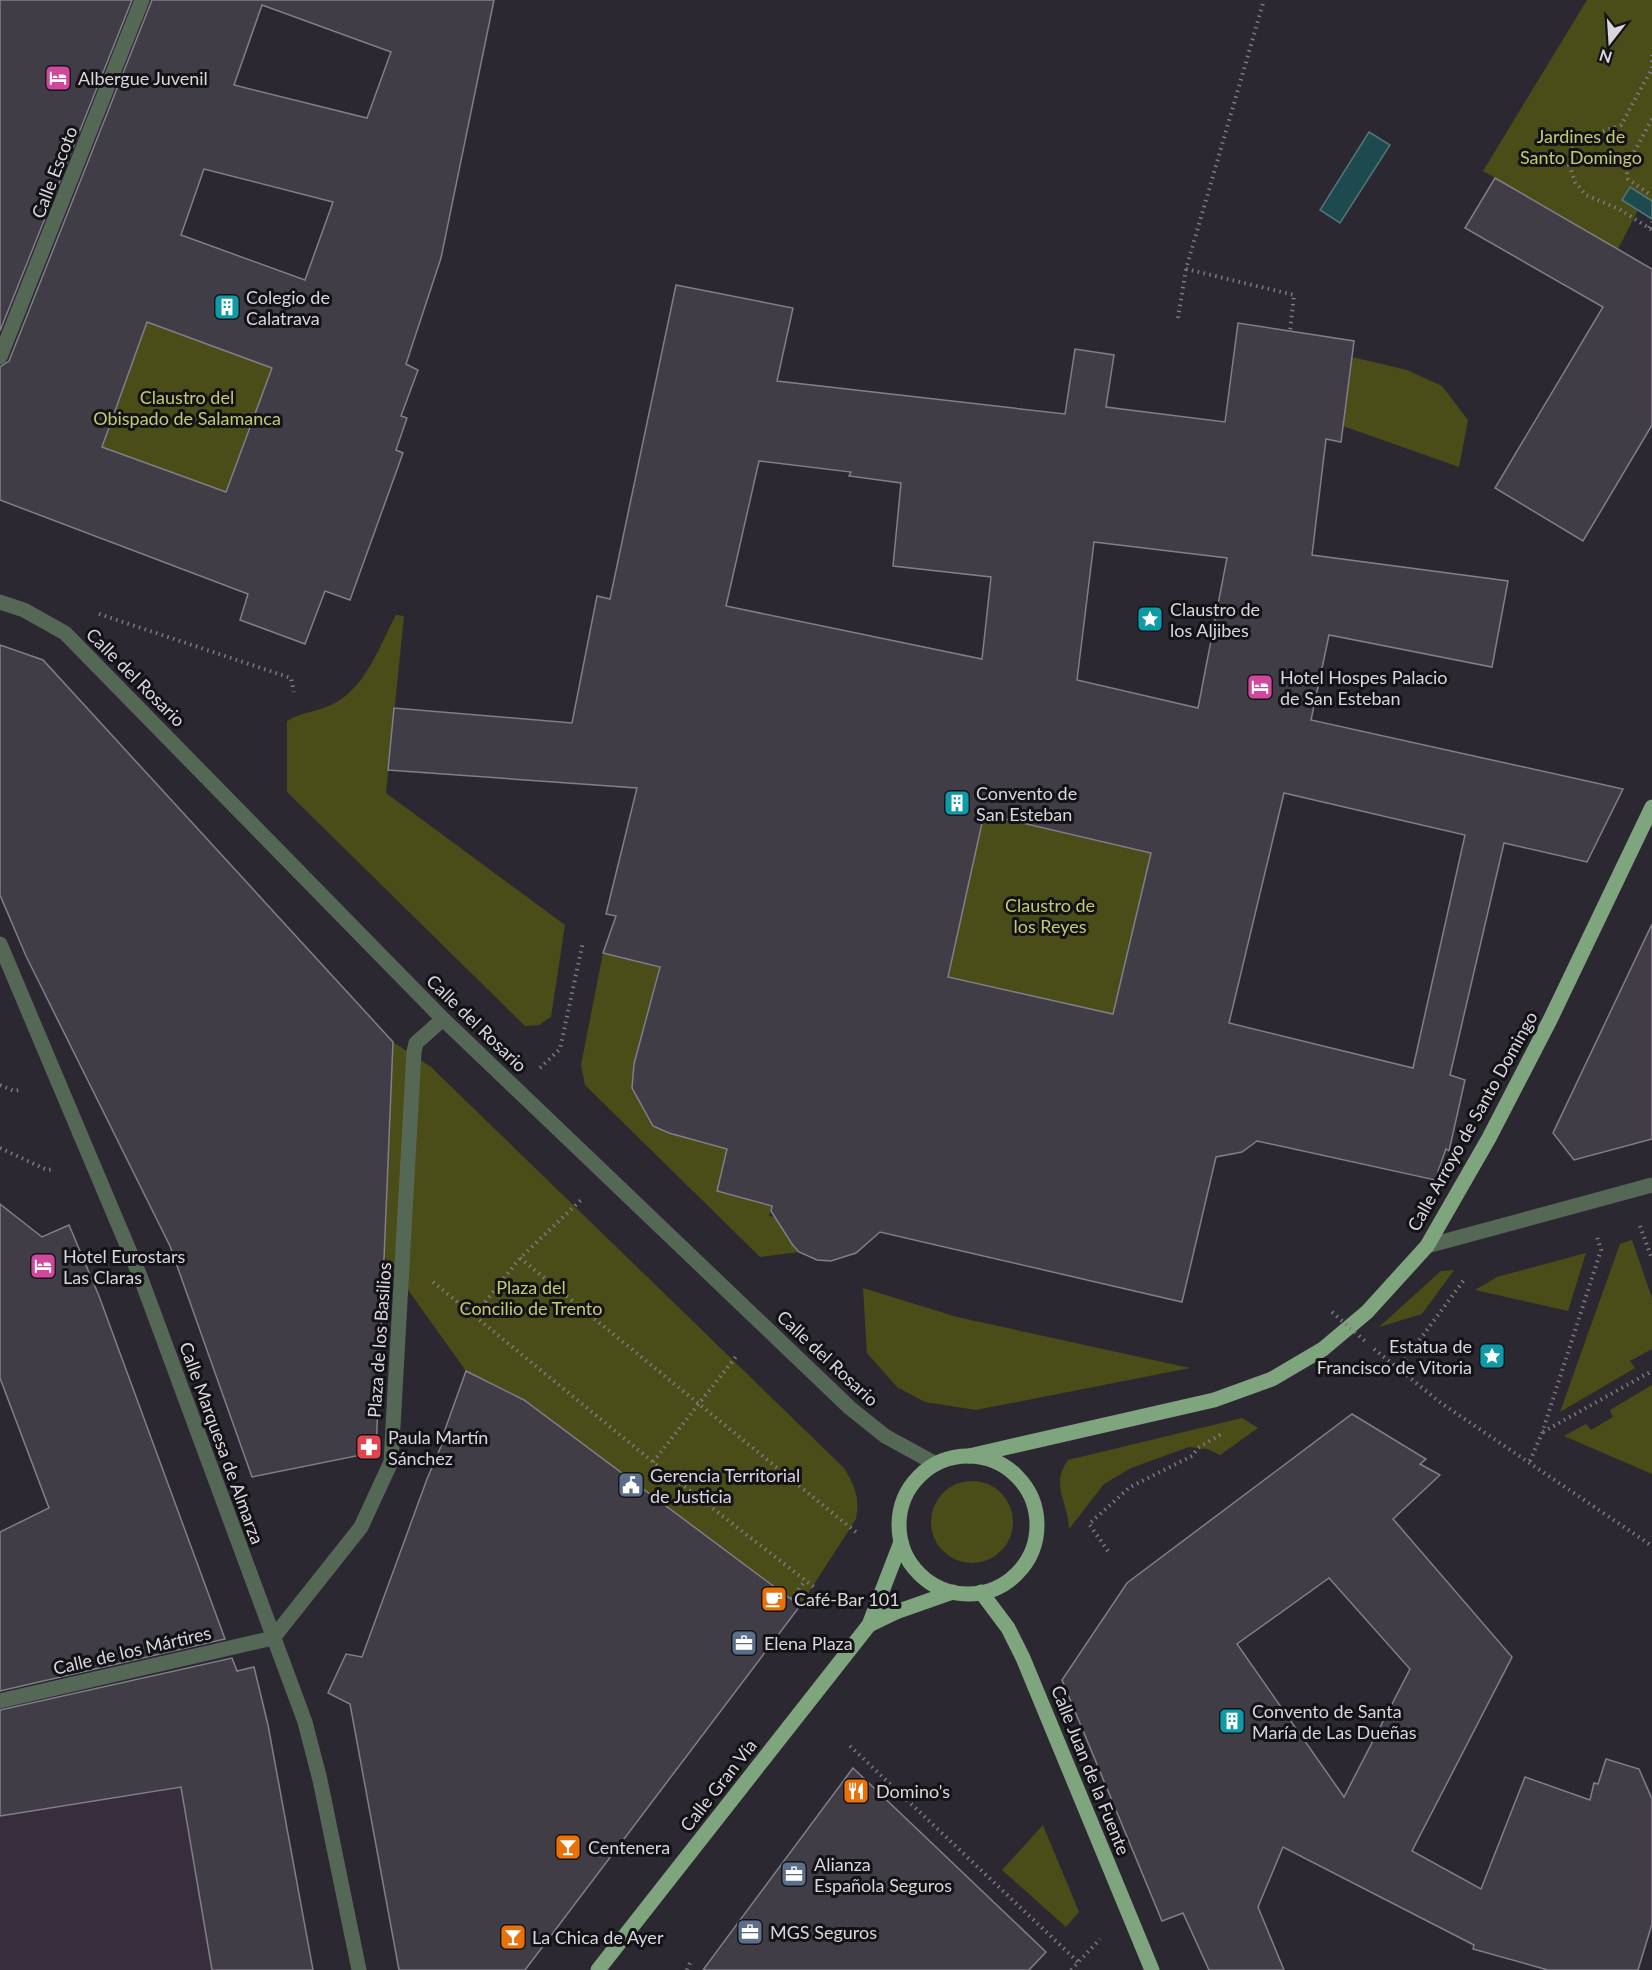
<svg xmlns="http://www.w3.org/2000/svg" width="1652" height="1970" font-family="Lato,sans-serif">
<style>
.education{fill:#372d3c}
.green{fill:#4a4d17}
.water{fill:#1d4a4f;stroke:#557479;stroke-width:1.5}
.building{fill:#403d47;stroke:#827e89;stroke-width:1.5;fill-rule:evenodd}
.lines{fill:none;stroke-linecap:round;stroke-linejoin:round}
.path{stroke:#7d7981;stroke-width:4;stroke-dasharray:1.5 4.5;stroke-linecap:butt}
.minor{stroke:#556855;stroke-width:15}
.major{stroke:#7fa57e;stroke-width:15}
.path-bridge{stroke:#7d7981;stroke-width:4;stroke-dasharray:1.5 4.5;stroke-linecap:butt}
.labels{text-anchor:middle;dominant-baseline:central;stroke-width:6;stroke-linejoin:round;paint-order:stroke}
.poi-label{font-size:18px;fill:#d9d6dc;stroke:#131216;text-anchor:start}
.park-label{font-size:18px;fill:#c4ca71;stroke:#131216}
.street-label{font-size:18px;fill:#d9d6dc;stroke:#131216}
</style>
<rect width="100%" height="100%" fill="#2c2831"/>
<path class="education" d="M 254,1667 L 268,1725 L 313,1970 L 0,1970 L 0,1719 Z"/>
<g class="green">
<path d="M 1587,0 L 1652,0 L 1652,220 L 1638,210 L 1618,249 L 1483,171 Z"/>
<path d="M 147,322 L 272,368 L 226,492 L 102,447 Z"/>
<path d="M 1352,357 L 1407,370 L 1442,386 L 1468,420 L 1459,467 L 1343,426 Z"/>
<path d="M 396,615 L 404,616 L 386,793 L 565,925 L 551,1017 L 539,1025 L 525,1026 L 287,792 L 287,721 C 302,712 316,712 331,705 C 366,689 379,646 396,615 Z"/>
<path d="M 984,814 L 1151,853 L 1113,1014 L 948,977 Z"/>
<path d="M 603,953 L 659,967 L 634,1064 L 632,1088 L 727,1149 L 717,1191 L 772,1206 L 769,1216 L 779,1218 L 787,1238 L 799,1252 L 760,1257 L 585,1085 L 581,1065 Z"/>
<path d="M 393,1042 L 431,1067 L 844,1468 C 855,1486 860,1498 856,1519 L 800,1606 L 525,1400 L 466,1371 L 383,1255 Z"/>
<path d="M 1632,1240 L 1652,1298 L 1652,1349 L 1630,1361 L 1635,1368 L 1560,1412 L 1620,1244 Z"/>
<path d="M 1586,1253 L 1568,1311 L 1475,1290 L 1497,1277 Z"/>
<path d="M 1454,1270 L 1422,1314 L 1379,1327 L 1441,1271 Z"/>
<path d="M 863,1288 L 957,1317 L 1190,1368 L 976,1410 L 925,1402 L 897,1387 L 867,1353 Z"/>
<path d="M 1652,1385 L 1652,1474 L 1564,1436 L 1586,1424 L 1591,1430 L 1613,1417 L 1610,1410 Z"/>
<path d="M 1242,1418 L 1258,1428 L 1220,1455 L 1207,1449 L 1189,1447 L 1131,1468 L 1104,1484 L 1069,1529 C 1068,1500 1050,1486 1068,1460 Z"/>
<circle cx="972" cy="1522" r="41"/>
<path d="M 1043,1825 L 1079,1912 L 1066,1927 L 1002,1870 Z"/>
</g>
<g class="water">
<path d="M 1369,132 L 1390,145 L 1340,223 L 1320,210 Z"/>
<path d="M 1630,187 L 1652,201 L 1652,219 L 1622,200 Z"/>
</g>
<g class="building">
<path d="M 0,0 L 132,0 L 0,331 Z"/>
<path d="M 152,0 L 494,0 L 441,258 L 406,364 L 418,370 L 401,416 L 407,418 L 396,450 L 403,453 L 350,600 L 325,591 L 305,644 L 240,620 L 248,594 L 0,500 L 0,367 L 9,361 ZM 262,5 L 391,52 L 367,118 L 234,85 ZM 204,169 L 333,202 L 305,280 L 181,235 ZM 147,322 L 272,368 L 226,492 L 102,447 Z"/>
<path d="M 1495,178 L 1652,269 L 1652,425 L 1583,541 L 1495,488 L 1603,307 L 1465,228 Z"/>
<path d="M 676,285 L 793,308 L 777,381 L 1065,414 L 1075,349 L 1114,355 L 1106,407 L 1225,422 L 1238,323 L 1354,341 L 1341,442 L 1326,439 L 1312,555 L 1508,581 L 1492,667 L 1329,635 L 1311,720 L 1623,789 L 1587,862 L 1504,843 L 1450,1075 L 1465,1080 L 1449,1151 L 1446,1149 L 1435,1180 L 1257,1141 L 1242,1152 L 1216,1157 L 1182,1302 L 880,1232 L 856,1253 L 831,1261 L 817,1260 L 799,1252 L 792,1244 L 771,1211 L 772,1206 L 717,1191 L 727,1149 L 669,1133 L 653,1126 L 632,1088 L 634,1064 L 660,967 L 603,953 L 616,916 L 606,914 L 637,788 L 388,770 L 394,708 L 572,723 L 597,596 L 610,599 ZM 759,461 L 851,472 L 849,476 L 901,483 L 893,566 L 991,577 L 982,659 L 726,606 ZM 1094,542 L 1227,558 L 1198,708 L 1077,680 ZM 1284,793 L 1465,835 L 1413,1068 L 1229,1023 ZM 984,814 L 1151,853 L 1113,1014 L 948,977 Z"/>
<path d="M 0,645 L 43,660 L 393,1042 L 376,1452 L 252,1477 L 170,1246 L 26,956 L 0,895 Z"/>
<path d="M 1652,924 L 1652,1139 L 1574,1160 L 1553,1133 Z"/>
<path d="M 0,1204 L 42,1237 L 69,1225 L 99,1296 L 225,1639 L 0,1691 L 0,1532 L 49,1508 L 0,1378 Z"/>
<path d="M 466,1371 L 524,1400 L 800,1606 L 525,1970 L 399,1970 L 350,1704 L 328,1693 L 346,1654 L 362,1657 L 427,1479 L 445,1437 L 442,1438 Z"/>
<path d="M 1352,1414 L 1426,1459 L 1420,1464 L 1440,1475 L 1393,1519 L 1512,1657 L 1412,1851 L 1481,1889 L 1525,1777 L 1590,1800 L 1594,1783 L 1598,1784 L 1606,1759 L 1639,1769 L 1652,1799 L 1652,1924 L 1638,1970 L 1548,1970 L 1473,1949 L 1474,1945 L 1283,1847 L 1258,1907 L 1284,1970 L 1209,1970 L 1183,1913 L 1162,1921 L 1062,1680 L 1127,1583 ZM 1329,1578 L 1410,1669 L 1344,1797 L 1237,1644 Z"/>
<path d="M 232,1658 L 237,1671 L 254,1667 L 268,1725 L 313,1970 L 212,1970 L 181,1787 L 0,1816 L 0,1710 Z"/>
<path d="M 853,1768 L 1046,1952 L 1029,1970 L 703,1970 Z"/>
</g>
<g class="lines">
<g class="path">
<path d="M 1650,72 L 1621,125 L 1584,138 L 1572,149 L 1569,165 L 1575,182 L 1586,195 L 1619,209 L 1652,230"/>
<path d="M 1652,74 L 1652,55"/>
<path d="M 1652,119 L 1626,167 L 1628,179 L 1652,196"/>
<path d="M 1649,228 L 1652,222"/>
<path d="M 1186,269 L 1294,295 L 1290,331"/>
<path d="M 1178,318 L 1186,269 L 1264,0"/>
<path d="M 99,614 L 291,678 L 294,692"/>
<path d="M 540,1068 L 560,1049 L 583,942"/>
<path d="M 0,1085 L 14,1091 L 19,1090"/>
<path d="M 0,1148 L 47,1170 L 53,1169"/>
<path d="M 1640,1226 L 1652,1259"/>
<path d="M 520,1258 L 857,1533"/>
<path d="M 433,1282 L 653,1462 L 814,1587"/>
<path d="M 474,1316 L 520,1258 L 581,1200"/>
<path d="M 1374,1349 L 1441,1403 L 1652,1546"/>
<path d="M 1398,1369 L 1464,1280"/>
<path d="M 1543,1432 L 1652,1371"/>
<path d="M 1530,1461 L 1542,1433 L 1601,1250 L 1597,1237"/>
<path d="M 653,1462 L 738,1354"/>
<path d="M 1108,1551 L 1089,1524 L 1130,1487 L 1192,1456 L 1198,1448 L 1223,1433"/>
<path d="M 791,1599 L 806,1580"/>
<path d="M 850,1746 L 1078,1962"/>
<path d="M 687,1970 L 690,1963"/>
<path d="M 1071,1970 L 1100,1939"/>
</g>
<g class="minor">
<path d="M 0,357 L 142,0"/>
<path d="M 0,602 L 24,610 L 65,633 L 443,1019 L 850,1408 L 885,1436 L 936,1464"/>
<path d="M 0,944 L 140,1276 L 305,1722 L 320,1780 L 359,1970"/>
<path d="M 1427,1246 L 1652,1185"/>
<path d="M 0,1701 L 273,1638 L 361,1527 L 391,1462 L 414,1052 L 416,1043 L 443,1019"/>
</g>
<g class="major">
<path d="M 969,1456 L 1214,1400 L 1272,1379 L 1323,1349 L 1367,1312 L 1427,1246 L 1489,1138 L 1550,1020 L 1652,807"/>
<circle cx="968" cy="1525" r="69"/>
<path d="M 981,1592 L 1008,1628 L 1023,1658 L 1152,1970"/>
<path d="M 869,1625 L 896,1612 L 953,1592"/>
<path d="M 598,1970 L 869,1625 L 901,1542"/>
</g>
<path class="path-bridge" d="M 1332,1312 L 1366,1342"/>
</g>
<defs>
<symbol id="hotel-square" viewBox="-11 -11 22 22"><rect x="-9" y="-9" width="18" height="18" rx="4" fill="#d1479c" stroke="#131216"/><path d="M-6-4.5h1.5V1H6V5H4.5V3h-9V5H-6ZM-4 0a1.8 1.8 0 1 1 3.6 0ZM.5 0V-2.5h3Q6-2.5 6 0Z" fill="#fff"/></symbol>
<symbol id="building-square" viewBox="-11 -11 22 22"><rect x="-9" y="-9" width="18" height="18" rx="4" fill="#0f9aa8" stroke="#131216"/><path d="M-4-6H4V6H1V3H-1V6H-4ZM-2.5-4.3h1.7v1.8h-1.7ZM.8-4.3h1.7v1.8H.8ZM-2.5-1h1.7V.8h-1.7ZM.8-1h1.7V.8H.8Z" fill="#fff"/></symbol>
<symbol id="sight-square" viewBox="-11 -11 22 22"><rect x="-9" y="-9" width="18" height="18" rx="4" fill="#0f9aa8" stroke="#131216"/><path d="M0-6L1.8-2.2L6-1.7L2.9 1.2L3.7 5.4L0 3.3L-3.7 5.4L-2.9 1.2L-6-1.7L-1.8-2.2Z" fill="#fff"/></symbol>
<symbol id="pharmacy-square" viewBox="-11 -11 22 22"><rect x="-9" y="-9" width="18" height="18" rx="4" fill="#e0444e" stroke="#131216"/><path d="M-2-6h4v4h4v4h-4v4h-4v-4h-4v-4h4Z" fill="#fff"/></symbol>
<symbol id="civic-square" viewBox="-11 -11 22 22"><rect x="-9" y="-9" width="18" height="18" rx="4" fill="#5c6f8a" stroke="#131216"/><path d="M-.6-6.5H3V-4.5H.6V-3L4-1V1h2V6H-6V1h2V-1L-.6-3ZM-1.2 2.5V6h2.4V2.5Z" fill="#fff"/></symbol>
<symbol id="cafe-square" viewBox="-11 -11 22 22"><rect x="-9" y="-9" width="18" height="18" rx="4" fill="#e8710a" stroke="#131216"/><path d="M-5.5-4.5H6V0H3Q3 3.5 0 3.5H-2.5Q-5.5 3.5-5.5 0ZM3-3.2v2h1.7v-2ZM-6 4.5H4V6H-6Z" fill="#fff"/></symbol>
<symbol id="office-square" viewBox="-11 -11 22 22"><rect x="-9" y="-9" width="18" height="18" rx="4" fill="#5c6f8a" stroke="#131216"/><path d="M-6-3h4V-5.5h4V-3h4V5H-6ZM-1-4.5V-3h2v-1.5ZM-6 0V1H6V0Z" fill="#fff"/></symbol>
<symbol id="restaurant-square" viewBox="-11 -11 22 22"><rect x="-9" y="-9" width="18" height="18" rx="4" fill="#e8710a" stroke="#131216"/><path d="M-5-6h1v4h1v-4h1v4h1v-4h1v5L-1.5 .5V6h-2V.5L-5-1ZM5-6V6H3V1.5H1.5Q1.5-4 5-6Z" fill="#fff"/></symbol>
<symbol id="bar-square" viewBox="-11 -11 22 22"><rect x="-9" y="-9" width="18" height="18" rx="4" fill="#e8710a" stroke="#131216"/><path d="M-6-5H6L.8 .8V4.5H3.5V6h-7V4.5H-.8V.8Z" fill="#fff"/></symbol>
</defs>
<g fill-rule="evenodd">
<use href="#hotel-square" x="43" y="63" width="30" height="30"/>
<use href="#building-square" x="212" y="292" width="30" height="30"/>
<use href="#sight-square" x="1135" y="604" width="30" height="30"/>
<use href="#hotel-square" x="1245" y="672" width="30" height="30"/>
<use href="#building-square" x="942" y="788" width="30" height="30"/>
<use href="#hotel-square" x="28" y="1251" width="30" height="30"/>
<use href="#sight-square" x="1477" y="1341" width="30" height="30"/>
<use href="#pharmacy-square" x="354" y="1432" width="30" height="30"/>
<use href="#civic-square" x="616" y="1470" width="30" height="30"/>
<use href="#cafe-square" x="759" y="1584" width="30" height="30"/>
<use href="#office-square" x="729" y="1628" width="30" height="30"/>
<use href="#building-square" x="1217" y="1706" width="30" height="30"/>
<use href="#restaurant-square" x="841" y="1776" width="30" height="30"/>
<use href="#bar-square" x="553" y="1832" width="30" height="30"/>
<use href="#office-square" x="779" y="1859" width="30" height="30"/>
<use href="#office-square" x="735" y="1917" width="30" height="30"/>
<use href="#bar-square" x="498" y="1922" width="30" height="30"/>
</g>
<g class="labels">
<g class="poi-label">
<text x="78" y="78">Albergue Juvenil</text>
<text x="246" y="297">Colegio de<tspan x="246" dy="21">Calatrava</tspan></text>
<text x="1170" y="609">Claustro de<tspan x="1170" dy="21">los Aljibes</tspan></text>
<text x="1280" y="677">Hotel Hospes Palacio<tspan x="1280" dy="21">de San Esteban</tspan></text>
<text x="976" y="793">Convento de<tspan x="976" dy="21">San Esteban</tspan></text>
<text x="63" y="1256">Hotel Eurostars<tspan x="63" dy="21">Las Claras</tspan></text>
<text x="1472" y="1346" text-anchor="end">Estatua de<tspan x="1472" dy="21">Francisco de Vitoria</tspan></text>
<text x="388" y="1437">Paula Martín<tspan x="388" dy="21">Sánchez</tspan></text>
<text x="650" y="1475">Gerencia Territorial<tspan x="650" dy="21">de Justicia</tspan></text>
<text x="794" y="1599">Café-Bar 101</text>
<text x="764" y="1643">Elena Plaza</text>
<text x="1252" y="1711">Convento de Santa<tspan x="1252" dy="21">María de Las Dueñas</tspan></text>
<text x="876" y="1791">Domino's</text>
<text x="588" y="1847">Centenera</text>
<text x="814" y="1864">Alianza<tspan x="814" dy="21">Española Seguros</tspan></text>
<text x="770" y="1932">MGS Seguros</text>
<text x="532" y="1937">La Chica de Ayer</text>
</g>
<g class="park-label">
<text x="1581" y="136">Jardines de<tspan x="1581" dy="21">Santo Domingo</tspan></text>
<text x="187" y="397">Claustro del<tspan x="187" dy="21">Obispado de Salamanca</tspan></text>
<text x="1050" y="905">Claustro de<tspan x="1050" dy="21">los Reyes</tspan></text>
<text x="531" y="1287">Plaza del<tspan x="531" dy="21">Concilio de Trento</tspan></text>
</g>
<g class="street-label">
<text transform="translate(54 172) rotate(-69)">Calle Escoto</text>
<text transform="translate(136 677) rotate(45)">Calle del Rosario</text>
<text transform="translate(477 1023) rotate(44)">Calle del Rosario</text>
<text transform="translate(1472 1121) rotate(-61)">Calle Arroyo de Santo Domingo</text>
<text transform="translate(379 1340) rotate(-86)">Plaza de los Basilios</text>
<text transform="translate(828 1358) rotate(43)">Calle del Rosario</text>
<text transform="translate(222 1443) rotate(70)">Calle Marquesa de Almarza</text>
<text transform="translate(132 1650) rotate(-13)">Calle de los Mártires</text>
<text transform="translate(1091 1770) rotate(68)">Calle Juan de la Fuente</text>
<text transform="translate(718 1785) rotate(-52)">Calle Gran Vía</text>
</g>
</g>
<g transform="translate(1610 42) rotate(197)" stroke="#131216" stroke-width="4.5" paint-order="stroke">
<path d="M0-4.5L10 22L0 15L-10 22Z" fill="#d9d6dc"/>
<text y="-9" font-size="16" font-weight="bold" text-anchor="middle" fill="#d9d6dc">N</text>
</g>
</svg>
